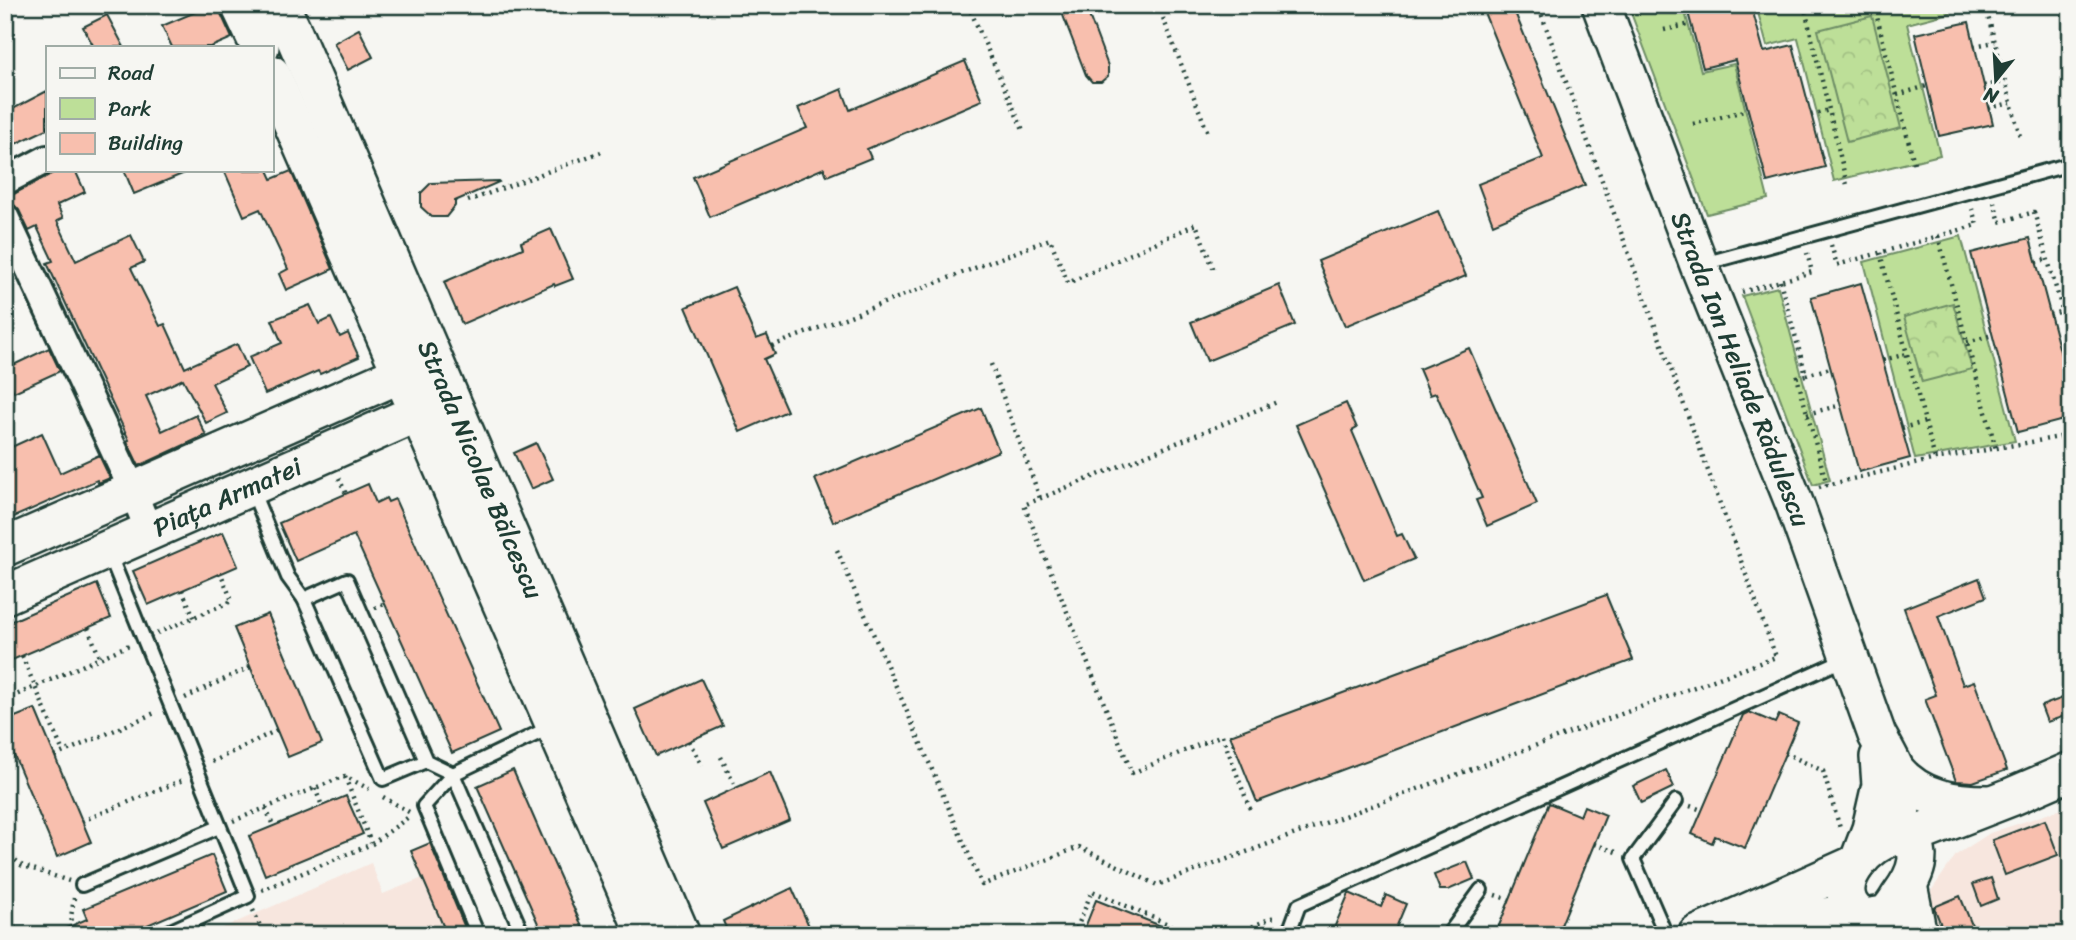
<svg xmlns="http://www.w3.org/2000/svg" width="2076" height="940" font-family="Sriracha,sans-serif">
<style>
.built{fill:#f7e6de}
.green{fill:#bddf98;stroke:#6e8e66;stroke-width:2}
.forest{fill:url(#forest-crowns);stroke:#6e8e66;stroke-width:2}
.building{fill:#f8bfae;stroke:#1f3d34;stroke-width:2}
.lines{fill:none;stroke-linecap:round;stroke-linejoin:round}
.lane-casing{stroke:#1f3d34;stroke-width:18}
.street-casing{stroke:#1f3d34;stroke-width:32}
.secondary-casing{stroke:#1f3d34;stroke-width:42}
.path{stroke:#1f3d34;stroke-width:4.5;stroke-dasharray:2 5;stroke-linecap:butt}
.lane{stroke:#f6f6f2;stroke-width:12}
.street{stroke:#f6f6f2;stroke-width:26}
.secondary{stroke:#f6f6f2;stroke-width:37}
.labels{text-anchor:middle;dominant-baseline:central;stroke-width:5;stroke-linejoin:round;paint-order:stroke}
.street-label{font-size:26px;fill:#1f3d34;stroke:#f6f6f2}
</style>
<defs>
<pattern id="forest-crowns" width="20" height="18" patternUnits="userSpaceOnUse" patternTransform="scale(1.75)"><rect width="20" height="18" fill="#bddf98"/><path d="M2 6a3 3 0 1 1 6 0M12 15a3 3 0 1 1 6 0" fill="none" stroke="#a2c084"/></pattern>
</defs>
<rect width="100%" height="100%" fill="#f6f6f2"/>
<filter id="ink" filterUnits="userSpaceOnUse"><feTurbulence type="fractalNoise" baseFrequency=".0143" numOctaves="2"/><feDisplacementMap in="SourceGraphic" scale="14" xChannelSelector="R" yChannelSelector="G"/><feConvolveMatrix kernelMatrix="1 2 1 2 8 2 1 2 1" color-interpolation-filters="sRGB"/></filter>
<g filter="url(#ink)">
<g class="built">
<path d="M 2071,806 L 2071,935 L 1931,935 L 1926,929 L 1931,891 L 1956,855 L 1990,833 Z"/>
<path d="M 371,863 L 383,894 L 423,878 L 447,935 L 207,935 Z"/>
</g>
<g class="green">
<path d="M 1628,5 L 1683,5 L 1701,71 L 1734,64 L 1768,199 L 1707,214 Z"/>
<path d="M 1756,5 L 1980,5 L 1907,24 L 1940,155 L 1834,181 L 1798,38 L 1767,46 Z"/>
<path d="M 1961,236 L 2015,441 L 1915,459 L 1864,262 Z"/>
<path d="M 1778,287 L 1830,480 L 1813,485 L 1742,296 Z"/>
</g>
<g class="forest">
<path d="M 1872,16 L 1901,128 L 1847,142 L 1818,30 Z"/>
<path d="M 1953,303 L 1972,369 L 1922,382 L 1904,317 Z"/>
</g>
<g class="building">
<path d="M 212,5 L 219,5 L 221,14 L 232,38 L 211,47 L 172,47 L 162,26 Z"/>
<path d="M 1059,5 L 1085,5 L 1108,66 L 1108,76 L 1101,82 L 1092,82 L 1086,75 Z"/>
<path d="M 1481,5 L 1512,5 L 1585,185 L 1493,224 L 1478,184 L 1543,158 Z"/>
<path d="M 1686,5 L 1751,5 L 1764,52 L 1793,45 L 1825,167 L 1767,182 L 1735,60 L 1703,68 Z"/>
<path d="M 107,15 L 124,47 L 94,47 L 83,27 Z"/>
<path d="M 1969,22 L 1993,124 L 1939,136 L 1915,34 Z"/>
<path d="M 359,29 L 373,57 L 348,70 L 334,43 Z"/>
<path d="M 965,61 L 982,100 L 867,149 L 871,158 L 827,176 L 824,168 L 710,217 L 693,177 L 807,128 L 798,108 L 842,89 L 850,110 Z"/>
<path d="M 47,91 L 47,129 L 5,149 L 5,113 Z"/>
<path d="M 58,170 L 75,170 L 85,192 L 57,205 L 63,218 L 57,221 L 76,261 L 131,235 L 144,262 L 131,268 L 160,326 L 165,324 L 185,368 L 237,344 L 247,367 L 212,383 L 227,413 L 206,423 L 183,379 L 146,396 L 162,431 L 196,415 L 206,435 L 139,466 L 127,441 L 129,440 L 47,263 L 53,261 L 37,227 L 29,231 L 19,210 L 13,204 L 5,201 L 5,197 L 12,195 Z"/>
<path d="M 124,170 L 192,170 L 134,194 Z"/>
<path d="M 224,170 L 268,170 L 272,179 L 291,171 L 333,269 L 286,290 L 279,274 L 288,269 L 260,209 L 244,216 Z"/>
<path d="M 498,181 L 499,182 L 455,201 L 455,206 L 446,217 L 432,217 L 421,207 L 421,193 L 431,183 Z"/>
<path d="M 1438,211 L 1466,276 L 1345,326 L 1318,261 Z"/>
<path d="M 551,229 L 573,279 L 555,286 L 554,284 L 462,324 L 444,282 L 523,248 L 521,242 Z"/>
<path d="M 2030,238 L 2071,393 L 2071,418 L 2018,432 L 1971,253 Z"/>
<path d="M 1861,283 L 1910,458 L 1859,472 L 1811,297 Z"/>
<path d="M 1279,285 L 1295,325 L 1207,361 L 1191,322 Z"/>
<path d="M 734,287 L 756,339 L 767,335 L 775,354 L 764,359 L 787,411 L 740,432 L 686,307 Z"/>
<path d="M 310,305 L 319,324 L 331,318 L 340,337 L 348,333 L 359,357 L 320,374 L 318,371 L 265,394 L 249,357 L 282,343 L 272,320 Z"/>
<path d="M 49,348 L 60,371 L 14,392 L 5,374 L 5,369 Z"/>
<path d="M 1469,348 L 1537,504 L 1487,526 L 1476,500 L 1482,498 L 1436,393 L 1430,395 L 1419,369 Z"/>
<path d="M 1346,403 L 1357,428 L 1352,431 L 1397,536 L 1402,534 L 1414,559 L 1364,580 L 1296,425 Z"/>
<path d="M 981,408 L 999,451 L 833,522 L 815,479 Z"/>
<path d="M 42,433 L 60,473 L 99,455 L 110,478 L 98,483 L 97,480 L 5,521 L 5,450 Z"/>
<path d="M 536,443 L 553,479 L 531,489 L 514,453 Z"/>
<path d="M 368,484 L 376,503 L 386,498 L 388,502 L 395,499 L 499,732 L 452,753 L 354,535 L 296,561 L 279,523 Z"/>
<path d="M 223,532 L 238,566 L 148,605 L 133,571 Z"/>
<path d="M 1979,578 L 1986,597 L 1938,616 L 1963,685 L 1974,681 L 2007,770 L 1973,782 L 1956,781 L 1925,699 L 1936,695 L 1904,608 Z"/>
<path d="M 97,584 L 111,618 L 5,663 L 5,624 Z"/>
<path d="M 1606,595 L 1633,660 L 1257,802 L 1230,735 Z"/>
<path d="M 268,614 L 322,743 L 288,757 L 234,628 Z"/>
<path d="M 701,679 L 723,726 L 656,756 L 635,709 Z"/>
<path d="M 2071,695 L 2071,714 L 2047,722 L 2041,706 Z"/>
<path d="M 35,709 L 91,842 L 57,857 L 5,734 L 5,721 Z"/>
<path d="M 1749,712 L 1775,723 L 1779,715 L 1798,723 L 1745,848 L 1715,836 L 1712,843 L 1692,834 L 1743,715 Z"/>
<path d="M 513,770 L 554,864 L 586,935 L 543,935 L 529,903 L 477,786 Z"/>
<path d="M 1666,770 L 1674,787 L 1641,803 L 1633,786 Z"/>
<path d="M 770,772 L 790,820 L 723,849 L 703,803 Z"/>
<path d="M 346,796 L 363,834 L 265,875 L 249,836 Z"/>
<path d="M 1549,803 L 1580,816 L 1584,806 L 1606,815 L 1557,935 L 1538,935 L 1522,928 L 1519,935 L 1514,935 L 1498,928 Z"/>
<path d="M 2045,820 L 2058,855 L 2005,875 L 1992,840 Z"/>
<path d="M 430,843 L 468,935 L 447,935 L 411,851 Z"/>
<path d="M 212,855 L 227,891 L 124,935 L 50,935 L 87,919 L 83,909 Z"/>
<path d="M 1467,862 L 1474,879 L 1448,890 L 1440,890 L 1434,875 Z"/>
<path d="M 1991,878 L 1998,899 L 1981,906 L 1973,884 Z"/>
<path d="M 792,888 L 813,935 L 729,935 L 723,921 Z"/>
<path d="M 1349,893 L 1381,907 L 1386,895 L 1406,904 L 1393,935 L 1331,935 Z"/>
<path d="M 1960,896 L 1974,930 L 1963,935 L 1945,935 L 1934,907 Z"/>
<path d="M 1096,900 L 1181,934 L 1181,935 L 1082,935 Z"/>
</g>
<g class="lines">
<defs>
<g id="lane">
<path d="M 1703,264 L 2071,164"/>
<path d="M 252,490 L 288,577 L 304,599"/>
<path d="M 109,553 L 248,896 L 162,935"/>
<path d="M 426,761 L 383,779 L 304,599 L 347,580 L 426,761 L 453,774 L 523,935"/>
<path d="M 82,885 L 219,827"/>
<path d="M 5,923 L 10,935"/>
<path d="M 478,935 L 424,806 L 453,774 L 553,726"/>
<path d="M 1288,935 L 1299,905 L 1845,659"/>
<path d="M 1448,935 L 1481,890"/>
<path d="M 1666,935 L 1633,859 L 1676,801"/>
</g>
<g id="street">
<path d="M 5,181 L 47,159"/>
<path d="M 5,217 L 129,482 L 149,531"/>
</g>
<g id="secondary">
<path d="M 240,5 L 260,47"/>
<path id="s1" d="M 280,5 L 291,28 L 681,935"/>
<path id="s2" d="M 1601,5 L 1699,265 L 1795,505 L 1877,735 C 1900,777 1908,788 1896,836"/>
<path d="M 271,74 L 646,935"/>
<path d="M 5,547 L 423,364"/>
<path id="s3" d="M 5,595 L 440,403"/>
<path d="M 1896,771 C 1920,799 1953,804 1988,804"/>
<path d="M 1896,836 C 1931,843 1915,876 1900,896 C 1897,901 1892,909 1887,913 C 1881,916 1872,917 1865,917 C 1859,916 1856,913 1852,908 C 1831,882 1869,841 1896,836 Z"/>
<path d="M 1906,838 L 2011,797 L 2071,771"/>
<path d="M 1860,858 L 1871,829 L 1881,785 L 1879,757"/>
<path d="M 1908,885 L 1918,935"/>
<path d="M 1697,935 L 1856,864"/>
<path d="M 1778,935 L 1815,918 L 1856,913"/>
</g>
</defs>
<use href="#lane" class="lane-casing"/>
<use href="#street" class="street-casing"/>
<use href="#secondary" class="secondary-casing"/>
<g class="path">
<path d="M 968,5 L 1023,130"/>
<path d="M 1158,5 L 1208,133"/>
<path d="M 1804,5 L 1847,185"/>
<path d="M 1874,5 L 1915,167"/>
<path d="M 1985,5 L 2021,140"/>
<path d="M 1752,6 L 1755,5"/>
<path d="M 1805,11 L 1828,5"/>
<path d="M 1664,30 L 1691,24"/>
<path d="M 1974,46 L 1995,42"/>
<path d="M 1984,86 L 2005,81"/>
<path d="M 1897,95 L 1927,86"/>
<path d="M 1989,108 L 2011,103"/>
<path d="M 1811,115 L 1829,110"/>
<path d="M 1693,124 L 1748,110"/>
<path d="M 468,201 L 601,152"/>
<path d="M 1994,202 L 2000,222 L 2034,212 L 2071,340"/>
<path d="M 1938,236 L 1996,449"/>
<path d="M 1831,245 L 1837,265 L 1977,225 L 1972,209"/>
<path d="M 1880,253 L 1935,459"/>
<path d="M 2036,262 L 2048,259"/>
<path d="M 1780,281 L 1806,375 L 1797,377 L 1827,485"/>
<path d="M 1742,292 L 1812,272 L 1807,253"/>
<path d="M 2050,315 L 2062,311"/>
<path d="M 1967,342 L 1993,335"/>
<path d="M 772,346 L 1050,239 L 1068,283 L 1196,224 L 1215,273"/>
<path d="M 1883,360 L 1907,354"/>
<path d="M 991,364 L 1040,498"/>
<path d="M 1806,375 L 1830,368"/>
<path d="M 1807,414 L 1841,405"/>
<path d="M 1902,428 L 1925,422"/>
<path d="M 339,478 L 346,494"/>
<path d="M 1819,487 L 1935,459 L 2071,435"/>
<path d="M 837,550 L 982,885 L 1079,847 L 1157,885 L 1776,657 L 1538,5"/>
<path d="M 182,590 L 194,617"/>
<path d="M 375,608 L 385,603"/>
<path d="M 88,628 L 100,658"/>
<path d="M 157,633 L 232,601 L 221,574"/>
<path d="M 22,656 L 63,752"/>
<path d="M 185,698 L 250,667"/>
<path d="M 5,700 L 129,645"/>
<path d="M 689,741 L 702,766"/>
<path d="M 1785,753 L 1823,771 L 1840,828"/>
<path d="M 55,756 L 157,712"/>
<path d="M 721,757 L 736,788"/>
<path d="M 212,762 L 277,730"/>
<path d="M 345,777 L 371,843"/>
<path d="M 315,788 L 322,806"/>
<path d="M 383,797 L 409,812"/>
<path d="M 1690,806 L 1702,810"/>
<path d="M 266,808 L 273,826"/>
<path d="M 1250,809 L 1222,735 L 1132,773 L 1024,505 L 1277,402"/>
<path d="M 82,821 L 185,779"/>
<path d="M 233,821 L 345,776 L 369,789"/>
<path d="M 1594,844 L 1619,853"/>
<path d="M 5,851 L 21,865 L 69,881"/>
<path d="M 262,890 L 372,844 L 410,816"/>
<path d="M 1495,895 L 1510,900"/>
<path d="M 74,898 L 71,917 L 75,935"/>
<path d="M 253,910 L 264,935"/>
<path d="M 131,932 L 132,935"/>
<path d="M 1074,935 L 1092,891 L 1193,935"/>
<path d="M 1233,935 L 1276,916"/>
</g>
<use href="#lane" class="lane"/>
<use href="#street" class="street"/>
<use href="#secondary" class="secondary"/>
</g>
</g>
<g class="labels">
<g class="street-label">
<text stroke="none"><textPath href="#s2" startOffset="390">Strada Ion Heliade Rădulescu</textPath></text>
<text stroke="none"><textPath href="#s1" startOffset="506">Strada Nicolae Bălcescu</textPath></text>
<text stroke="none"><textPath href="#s3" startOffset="243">Piața Armatei</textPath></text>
</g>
</g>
<rect width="2076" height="940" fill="none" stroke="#f6f6f2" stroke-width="28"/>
<rect x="14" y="14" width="2048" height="912" fill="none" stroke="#1f3d34" stroke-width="2.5" filter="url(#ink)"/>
<rect x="46" y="46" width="228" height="126" fill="#f6f6f2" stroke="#a0aca6" stroke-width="2"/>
<rect x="60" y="68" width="35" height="10" fill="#f6f6f2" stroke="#a0aca6" stroke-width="2"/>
<text x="108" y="80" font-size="21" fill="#1f3d34">Road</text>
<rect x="60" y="98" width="35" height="21" fill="#bddf98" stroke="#a0aca6" stroke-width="2"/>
<text x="108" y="116" font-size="21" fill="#1f3d34">Park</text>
<rect x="60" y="133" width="35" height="21" fill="#f8bfae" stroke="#a0aca6" stroke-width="2"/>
<text x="108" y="150" font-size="21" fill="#1f3d34">Building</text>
<g transform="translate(1996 80) rotate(198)" stroke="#f6f6f2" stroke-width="5" paint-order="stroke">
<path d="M0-5L12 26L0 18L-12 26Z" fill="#1f3d34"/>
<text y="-10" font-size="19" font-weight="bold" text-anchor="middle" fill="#1f3d34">N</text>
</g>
</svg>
